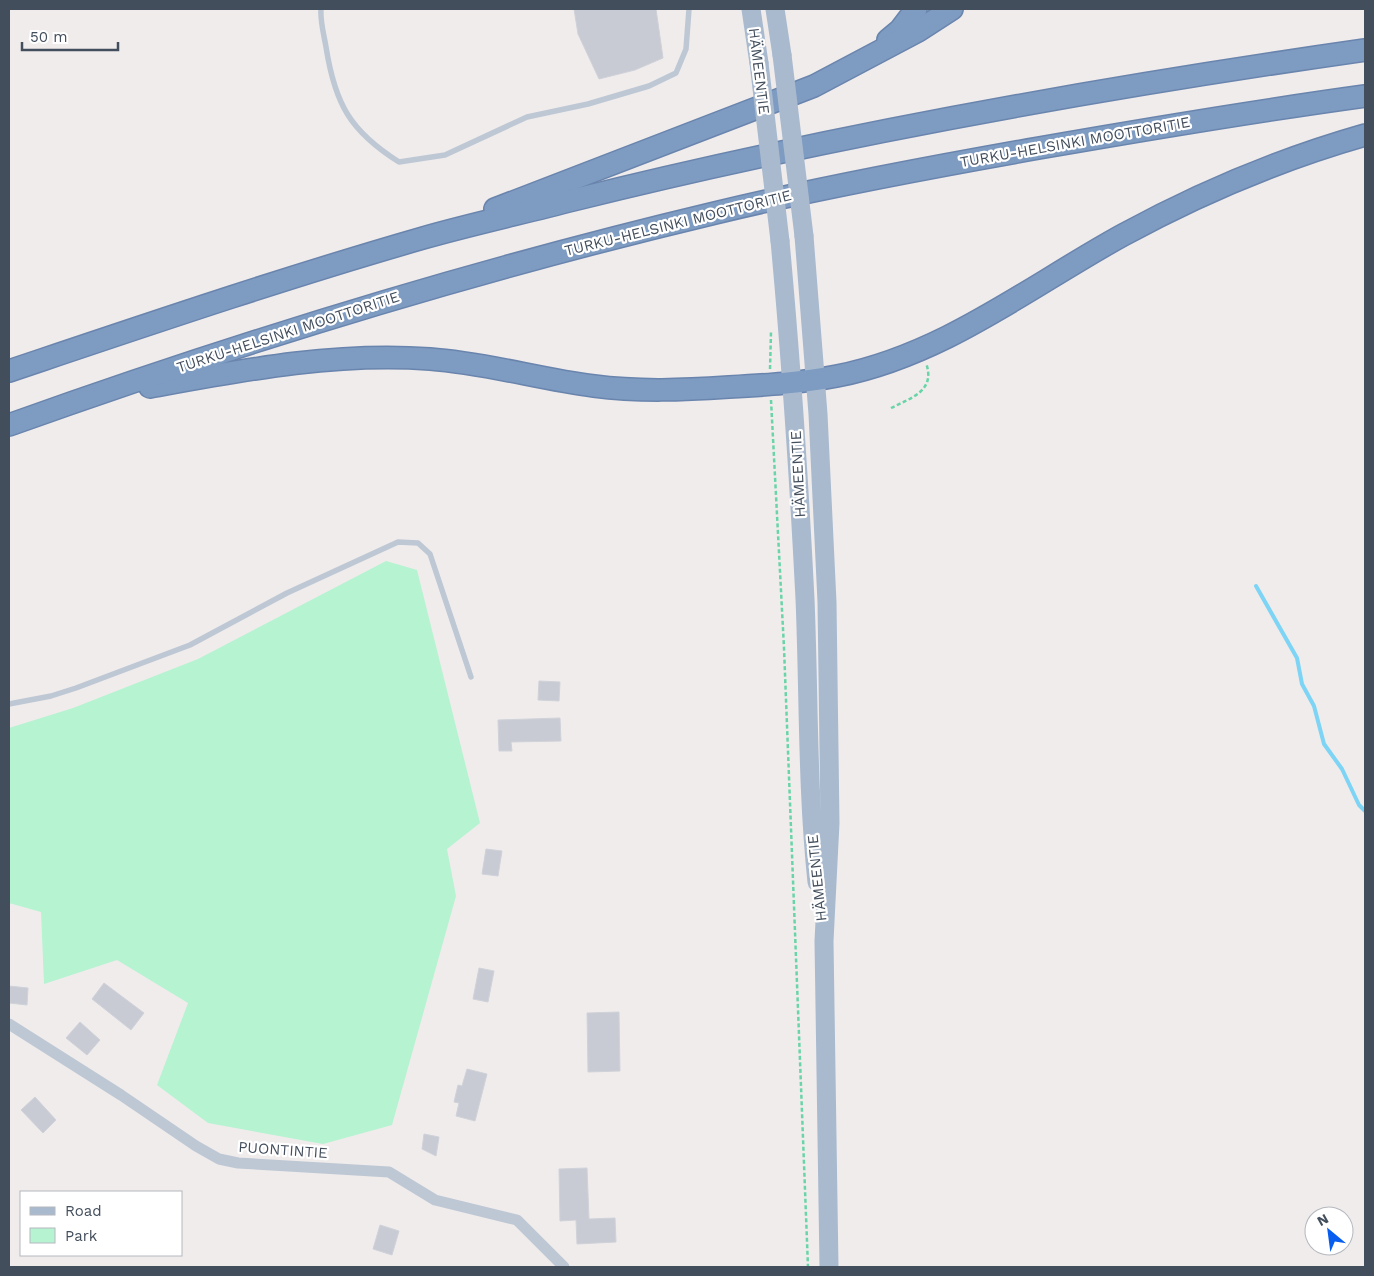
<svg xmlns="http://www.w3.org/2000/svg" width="1374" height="1276" font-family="'Work Sans',sans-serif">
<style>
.green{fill:#b5f3d1}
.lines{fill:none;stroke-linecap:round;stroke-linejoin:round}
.stream{stroke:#7dd4f5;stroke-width:4}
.building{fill:#c8cbd3;stroke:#d0d2d9}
.motorway-casing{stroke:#6a85ad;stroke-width:24}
.path{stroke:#69d4a7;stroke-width:2.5;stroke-dasharray:4 2.5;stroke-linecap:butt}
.service{stroke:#bec8d4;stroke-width:5.5}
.minor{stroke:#bec8d4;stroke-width:11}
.primary{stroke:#a9bacf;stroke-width:19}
.motorway{stroke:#7e9bc2;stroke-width:21}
.primary-bridge{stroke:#a9bacf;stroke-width:19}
.labels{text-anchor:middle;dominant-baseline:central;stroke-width:4.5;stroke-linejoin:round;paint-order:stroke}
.street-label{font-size:15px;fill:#434e5c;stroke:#fff}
</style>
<rect width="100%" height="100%" fill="#f0ecec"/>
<path class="green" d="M 386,561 L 417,570 L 480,823 L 447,849 L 456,896 L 392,1125 L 323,1144 L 208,1123 L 157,1085 L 188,1003 L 117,960 L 44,984 L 41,912 L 9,903 L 9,728 L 73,708 L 198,659 Z"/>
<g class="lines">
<path class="stream" d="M 1256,586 L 1297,658 L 1302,684 L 1314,706 L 1324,744 L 1342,769 L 1359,805 L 1365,811"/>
</g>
<g class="building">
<path d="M 574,9 L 656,9 L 663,58 L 635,70 L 599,79 L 578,34 Z"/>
<path d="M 539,681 L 560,682 L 559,701 L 538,700 Z"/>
<path d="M 560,718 L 561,741 L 511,742 L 512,751 L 499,751 L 498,720 Z"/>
<path d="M 486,849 L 502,851 L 498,876 L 482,874 Z"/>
<path d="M 479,968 L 494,971 L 488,1002 L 473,999 Z"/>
<path d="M 104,983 L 144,1013 L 131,1030 L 92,999 Z"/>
<path d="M 9,986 L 28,988 L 27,1005 L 9,1003 Z"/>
<path d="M 619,1012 L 620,1071 L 588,1072 L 587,1013 Z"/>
<path d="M 80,1022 L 100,1040 L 87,1055 L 66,1038 Z"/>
<path d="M 467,1069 L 487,1074 L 475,1121 L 456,1116 L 459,1103 L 454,1102 L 458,1085 L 462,1086 Z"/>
<path d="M 35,1097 L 56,1120 L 43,1133 L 21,1110 Z"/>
<path d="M 424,1134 L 439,1137 L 436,1156 L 422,1149 Z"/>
<path d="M 587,1168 L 589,1219 L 615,1218 L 616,1242 L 577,1244 L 576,1220 L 560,1221 L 559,1169 Z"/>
<path d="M 380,1225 L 399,1231 L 392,1255 L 373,1249 Z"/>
</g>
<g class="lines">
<defs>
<g id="motorway">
<path d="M 888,40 L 900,30 L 916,9"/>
<path d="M 495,209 L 814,86 L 918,31 L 952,9"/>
<path d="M 9,371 C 146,325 284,278 423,238 C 472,224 523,213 573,200 C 834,135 1099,88 1365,50"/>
<path d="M 150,387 C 243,370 335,352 430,359 C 486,363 539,379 594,386 C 639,392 684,390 729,387 C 765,385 801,383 837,376 C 944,355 1030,286 1123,235 C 1200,193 1281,159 1365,135"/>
<path d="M 9,425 C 241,342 476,270 715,213 C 822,187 931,167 1039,148 C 1148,129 1256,111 1365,96"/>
</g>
</defs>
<use href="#motorway" class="motorway-casing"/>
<g class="path">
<path d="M 770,369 L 771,332"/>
<path d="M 771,400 L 784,648 L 808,1267"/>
<path d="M 891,408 C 911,398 936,391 926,363"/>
</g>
<g class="service">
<path d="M 321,9 C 320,21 324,35 326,47 C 335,104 350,131 399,162 L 445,155 L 527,117 L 588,104 L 649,86 L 676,73 L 686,49 L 689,9"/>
<path d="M 9,704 L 51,696 L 76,688 L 190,645 L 287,593 L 398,542 L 418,543 L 430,554 L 471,677"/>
</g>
<path class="minor" d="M 9,1024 L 121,1095 L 196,1146 L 219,1159 L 238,1163 L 389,1172 L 435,1200 L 517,1220 L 564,1267"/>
<g class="primary">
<path d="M 751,9 L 759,63"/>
<path d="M 775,9 L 782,55"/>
<path d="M 804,236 L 818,414 L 827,602 L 830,823 L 824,941 L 829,1267"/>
<path d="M 780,241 C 791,360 799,480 805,599 C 809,694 807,788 817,882"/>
</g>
<use href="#motorway" class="motorway"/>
<g class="primary-bridge">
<path d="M 782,55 L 804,236"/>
<path d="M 759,63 L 780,241"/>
</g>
</g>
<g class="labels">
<g class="street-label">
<text transform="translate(759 71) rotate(83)">HÄMEENTIE</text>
<text transform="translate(1075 142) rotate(-10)">TURKU-HELSINKI MOOTTORITIE</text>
<text transform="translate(678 223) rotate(-14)">TURKU-HELSINKI MOOTTORITIE</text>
<text transform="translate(288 332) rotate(-18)">TURKU-HELSINKI MOOTTORITIE</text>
<text transform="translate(798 474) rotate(-93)">HÄMEENTIE</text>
<text transform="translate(817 878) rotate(-96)">HÄMEENTIE</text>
<text transform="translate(283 1150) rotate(4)">PUONTINTIE</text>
</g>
</g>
<rect width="1374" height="1276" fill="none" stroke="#434e5c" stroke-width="20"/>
<rect x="20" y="1191" width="162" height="65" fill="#ffffff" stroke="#b4b8be"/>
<rect x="30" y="1207" width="25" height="8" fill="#a9bacf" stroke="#b4b8be"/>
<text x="65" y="1216" font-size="15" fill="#434e5c">Road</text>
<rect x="30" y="1228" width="25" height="15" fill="#b5f3d1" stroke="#b4b8be"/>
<text x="65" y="1241" font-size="15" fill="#434e5c">Park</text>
<g transform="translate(1329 1231) rotate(331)"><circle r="24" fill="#ffffff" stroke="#b4b8be"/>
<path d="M0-4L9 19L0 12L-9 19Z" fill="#065df0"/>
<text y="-8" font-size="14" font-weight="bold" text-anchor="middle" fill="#434e5c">N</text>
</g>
<path d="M22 42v8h96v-8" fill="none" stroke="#434e5c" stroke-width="2.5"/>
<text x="30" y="42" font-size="15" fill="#434e5c" stroke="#ffffff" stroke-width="4" paint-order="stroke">50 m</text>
</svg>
